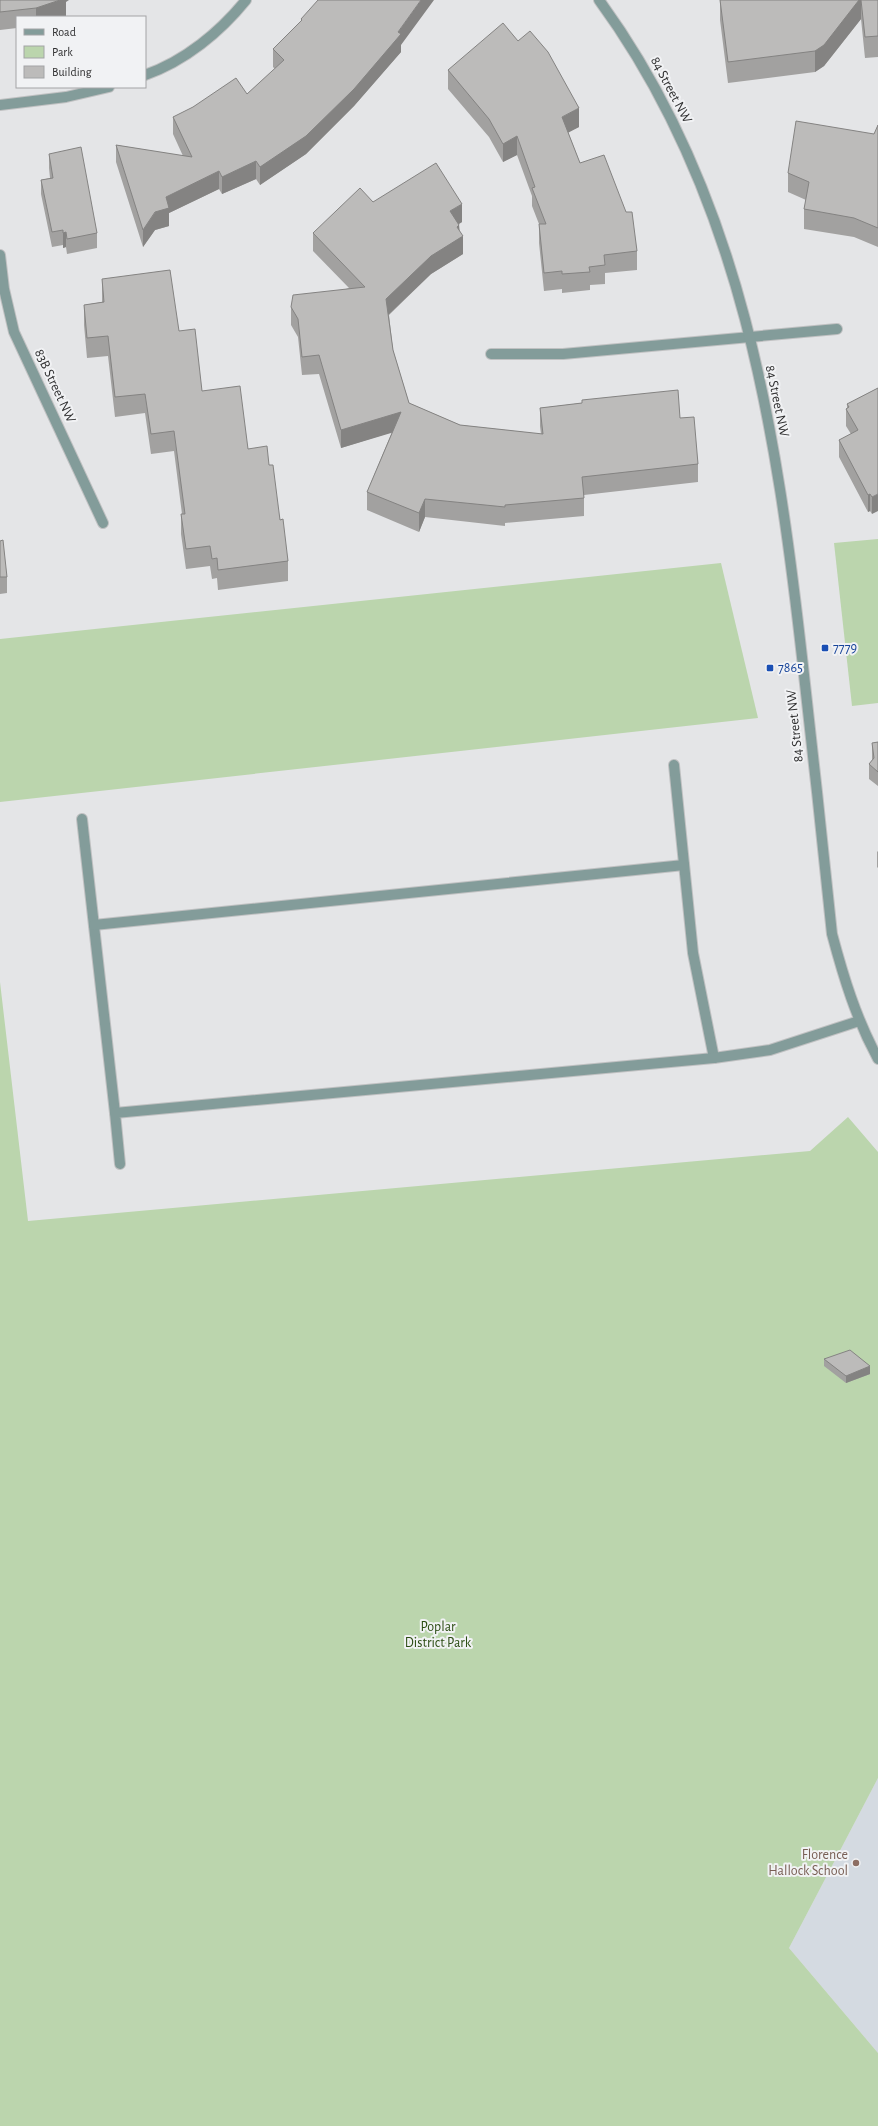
<svg xmlns="http://www.w3.org/2000/svg" width="878" height="2126" font-family="'Alegreya Sans',sans-serif">
<style>
.built{fill:#d4dae1}
.green{fill:#bbd5ad}
.lines{fill:none;stroke-linecap:round;stroke-linejoin:round}
.service-casing{stroke:#c0c1c2;stroke-width:12}
.minor-casing{stroke:#c0c1c2;stroke-width:12}
.tertiary-casing{stroke:#c0c1c2;stroke-width:12}
.service{stroke:#839c9a;stroke-width:10}
.minor{stroke:#839c9a;stroke-width:10}
.tertiary{stroke:#839c9a;stroke-width:10}
.wall{fill:#a2a1a0}
.shaded-wall{fill:#848382}
.building{fill:#bcbbba;stroke:#848382}
.transit-dot{fill:#1a4fb4;stroke:#f1f2f4;stroke-width:1.5}
.education-dot{fill:#8d6e63;stroke:#f1f2f4;stroke-width:1.5}
.labels{text-anchor:middle;dominant-baseline:central;stroke-width:4;stroke-linejoin:round;paint-order:stroke}
.street-label{font-size:14px;fill:#2f2f30;stroke:#f1f2f4}
.transit-label{font-size:14px;fill:#164399;stroke:#f1f2f4;text-anchor:start}
.park-label{font-size:14px;fill:#2b4c13;stroke:#f1f2f4}
.education-label{font-size:14px;fill:#785e54;stroke:#f1f2f4;text-anchor:end}
</style>
<rect width="100%" height="100%" fill="#e4e5e7"/>
<path class="built" d="M 878,1778 L 878,2053 L 789,1948 Z"/>
<g class="green">
<path d="M 878,539 L 878,703 L 852,706 L 834,543 Z"/>
<path d="M 721,563 L 758,718 L 0,802 L 0,639 Z"/>
<path d="M 0,982 L 28,1221 L 810,1151 L 848,1117 L 878,1152 L 878,1778 L 789,1948 L 878,2053 L 878,2126 L 0,2126 Z"/>
</g>
<g class="lines">
<defs>
<g id="service">
<path d="M 674,765 L 693,953 L 714,1058"/>
<path d="M 82,819 L 115,1113"/>
<path d="M 94,925 L 684,865"/>
<path d="M 120,1164 L 115,1113 L 714,1058 L 770,1050 L 859,1021"/>
</g>
<g id="minor">
<path d="M 145,75 C 185,61 220,32 246,0"/>
<path d="M 0,105 L 66,97 L 109,87"/>
<path d="M 0,255 L 4,289 L 14,332 L 103,523"/>
<path d="M 491,354 L 563,354 L 837,329"/>
</g>
<path id="tertiary" d="M 599,0 C 742,195 777,433 803,666 C 813,755 823,845 832,934 C 844,979 856,1018 878,1059"/>
</defs>
<use href="#service" class="service-casing"/>
<use href="#minor" class="minor-casing"/>
<use href="#tertiary" class="tertiary-casing"/>
<use href="#service" class="service"/>
<use href="#minor" class="minor"/>
<use href="#tertiary" class="tertiary"/>
</g>
<g class="wall">
<path d="M 0,0 L 66,2 L 66,16 L 62,17 L 17,17 L 17,28 L 0,30 Z"/>
<path d="M 720,0 L 878,0 L 878,57 L 865,58 L 861,19 L 824,66 L 815,72 L 728,83 L 720,20 Z"/>
<path d="M 301,19 L 401,45 L 401,52 L 354,106 L 306,154 L 260,185 L 256,179 L 222,194 L 219,189 L 169,213 L 169,226 L 155,230 L 143,247 L 116,162 L 116,145 L 183,156 L 173,134 L 173,117 L 247,94 L 275,69 L 273,67 L 273,49 L 301,21 Z"/>
<path d="M 448,70 L 579,127 L 568,132 L 580,163 L 637,251 L 637,270 L 605,273 L 605,284 L 590,285 L 590,290 L 562,293 L 562,289 L 544,291 L 539,243 L 539,224 L 532,206 L 532,196 L 517,155 L 503,162 L 489,137 L 448,89 Z"/>
<path d="M 878,125 L 878,247 L 854,237 L 804,229 L 804,209 L 806,200 L 788,192 L 788,173 L 874,134 Z"/>
<path d="M 49,154 L 97,233 L 97,248 L 67,254 L 66,247 L 63,248 L 63,245 L 52,247 L 41,194 L 41,180 L 50,178 L 49,168 Z"/>
<path d="M 373,202 L 462,222 L 459,224 L 463,254 L 431,274 L 389,315 L 393,350 L 409,403 L 460,425 L 541,434 L 540,426 L 540,408 L 582,403 L 582,400 L 680,418 L 698,464 L 698,482 L 584,495 L 584,516 L 505,523 L 505,526 L 425,517 L 419,532 L 367,510 L 367,492 L 392,432 L 341,448 L 319,374 L 302,375 L 298,337 L 291,325 L 291,307 L 349,288 L 313,251 L 313,233 Z"/>
<path d="M 102,279 L 179,331 L 202,391 L 248,449 L 269,465 L 288,561 L 288,581 L 218,590 L 217,578 L 212,579 L 210,566 L 186,569 L 181,534 L 181,514 L 182,514 L 174,451 L 151,454 L 145,413 L 115,417 L 108,356 L 87,358 L 84,325 L 84,305 L 102,302 Z"/>
<path d="M 878,388 L 872,514 L 870,511 L 868,512 L 839,457 L 839,440 L 851,434 L 846,426 L 846,409 L 847,408 L 847,404 Z"/>
<path d="M 0,541 L 7,577 L 7,593 L 0,594 Z"/>
<path d="M 878,742 L 878,786 L 869,779 L 869,764 L 872,760 L 872,743 Z"/>
<path d="M 878,851 L 878,868 L 877,867 L 877,852 Z"/>
<path d="M 824,1359 L 870,1374 L 846,1383 L 824,1366 Z"/>
</g>
<g class="shaded-wall">
<path d="M 60,0 L 69,0 L 66,2 L 66,16 L 62,17 L 36,17 L 36,8 Z"/>
<path d="M 421,0 L 434,0 L 401,45 L 401,52 L 354,106 L 306,154 L 260,185 L 260,167 L 398,32 Z"/>
<path d="M 859,0 L 861,0 L 861,19 L 824,66 L 815,72 L 815,51 Z"/>
<path d="M 579,108 L 579,127 L 562,136 L 562,117 Z"/>
<path d="M 517,136 L 517,155 L 503,162 L 503,144 Z"/>
<path d="M 256,161 L 256,179 L 222,194 L 222,177 Z"/>
<path d="M 219,171 L 219,189 L 169,213 L 169,226 L 155,230 L 143,247 L 143,230 L 166,197 Z"/>
<path d="M 462,204 L 462,222 L 450,229 L 450,211 Z"/>
<path d="M 459,225 L 459,238 L 463,236 L 463,254 L 431,274 L 386,317 L 386,299 Z"/>
<path d="M 66,232 L 66,247 L 63,248 L 63,233 Z"/>
<path d="M 401,412 L 401,430 L 341,448 L 341,430 Z"/>
<path d="M 870,494 L 870,511 L 868,512 L 868,495 Z"/>
<path d="M 878,494 L 878,511 L 872,514 L 872,497 Z"/>
<path d="M 425,499 L 425,517 L 419,532 L 419,513 Z"/>
<path d="M 870,1366 L 870,1374 L 846,1383 L 846,1376 Z"/>
</g>
<g class="building">
<path d="M 0,0 L 60,0 L 36,8 L 0,12 Z"/>
<path d="M 318,0 L 421,0 L 398,32 L 401,34 L 354,89 L 306,136 L 260,167 L 256,161 L 222,177 L 219,171 L 166,197 L 169,208 L 155,212 L 143,230 L 116,145 L 192,157 L 173,117 L 193,107 L 236,78 L 247,94 L 284,60 L 273,49 L 302,20 L 301,19 Z"/>
<path d="M 720,0 L 859,0 L 824,45 L 815,51 L 728,62 Z"/>
<path d="M 861,0 L 878,0 L 878,36 L 865,37 Z"/>
<path d="M 503,23 L 518,41 L 530,31 L 548,52 L 579,108 L 562,117 L 580,163 L 604,155 L 626,212 L 632,212 L 637,251 L 604,255 L 605,265 L 589,267 L 590,272 L 562,274 L 562,271 L 544,273 L 539,224 L 546,224 L 532,188 L 535,187 L 517,136 L 503,144 L 489,119 L 448,70 Z"/>
<path d="M 796,121 L 874,134 L 878,125 L 878,228 L 854,218 L 804,209 L 809,182 L 788,173 Z"/>
<path d="M 81,147 L 97,233 L 67,239 L 66,232 L 63,233 L 63,230 L 52,232 L 41,180 L 53,178 L 49,154 Z"/>
<path d="M 436,163 L 462,204 L 450,211 L 459,225 L 457,227 L 463,236 L 431,256 L 386,299 L 393,350 L 409,403 L 460,425 L 543,434 L 540,408 L 582,403 L 582,400 L 678,390 L 680,418 L 694,417 L 698,464 L 582,477 L 584,498 L 505,505 L 505,507 L 425,499 L 419,513 L 367,492 L 401,412 L 341,430 L 319,355 L 302,357 L 298,319 L 291,307 L 293,295 L 365,287 L 313,233 L 360,188 L 373,202 Z"/>
<path d="M 170,270 L 179,331 L 195,329 L 202,391 L 240,386 L 248,449 L 267,446 L 269,465 L 273,465 L 280,520 L 283,519 L 288,561 L 218,570 L 217,558 L 212,559 L 210,546 L 186,549 L 181,514 L 185,514 L 174,431 L 151,434 L 145,394 L 115,397 L 108,336 L 87,338 L 84,305 L 104,302 L 102,279 Z"/>
<path d="M 878,388 L 878,494 L 872,497 L 870,494 L 868,495 L 839,440 L 858,430 L 846,409 L 849,407 L 847,404 Z"/>
<path d="M 3,540 L 7,577 L 0,577 L 0,541 Z"/>
<path d="M 878,742 L 878,772 L 869,764 L 874,758 L 872,743 Z"/>
<path d="M 850,1350 L 870,1366 L 846,1376 L 824,1359 Z"/>
</g>
<g class="transit-dot">
<rect x="821" y="644" width="8" height="8" rx="2"/>
<rect x="766" y="664" width="8" height="8" rx="2"/>
</g>
<circle class="education-dot" cx="856" cy="1863" r="4"/>
<g class="labels">
<g class="street-label">
<text transform="translate(671 90) rotate(62)">84 Street NW</text>
<text transform="translate(55 386) rotate(65)">83B Street NW</text>
<text transform="translate(777 401) rotate(78)">84 Street NW</text>
<text transform="translate(795 726) rotate(-96)">84 Street NW</text>
</g>
<g class="transit-label">
<text x="833" y="648">7779</text>
<text x="778" y="668">7865</text>
</g>
<g class="park-label">
<text x="438" y="1627">Poplar<tspan x="438" dy="16">District Park</tspan></text>
</g>
<g class="education-label">
<text x="848" y="1855">Florence<tspan x="848" dy="16">Hallock School</tspan></text>
</g>
</g>
<rect x="16" y="16" width="130" height="72" fill="#f1f2f4" stroke="#a3a4a6"/>
<rect x="24" y="29" width="20" height="6" fill="#839c9a" stroke="#a3a4a6"/>
<text x="52" y="36" font-size="12" fill="#2f2f30">Road</text>
<rect x="24" y="46" width="20" height="12" fill="#bbd5ad" stroke="#a3a4a6"/>
<text x="52" y="56" font-size="12" fill="#2f2f30">Park</text>
<rect x="24" y="66" width="20" height="12" fill="#bcbbba" stroke="#a3a4a6"/>
<text x="52" y="76" font-size="12" fill="#2f2f30">Building</text>
</svg>
